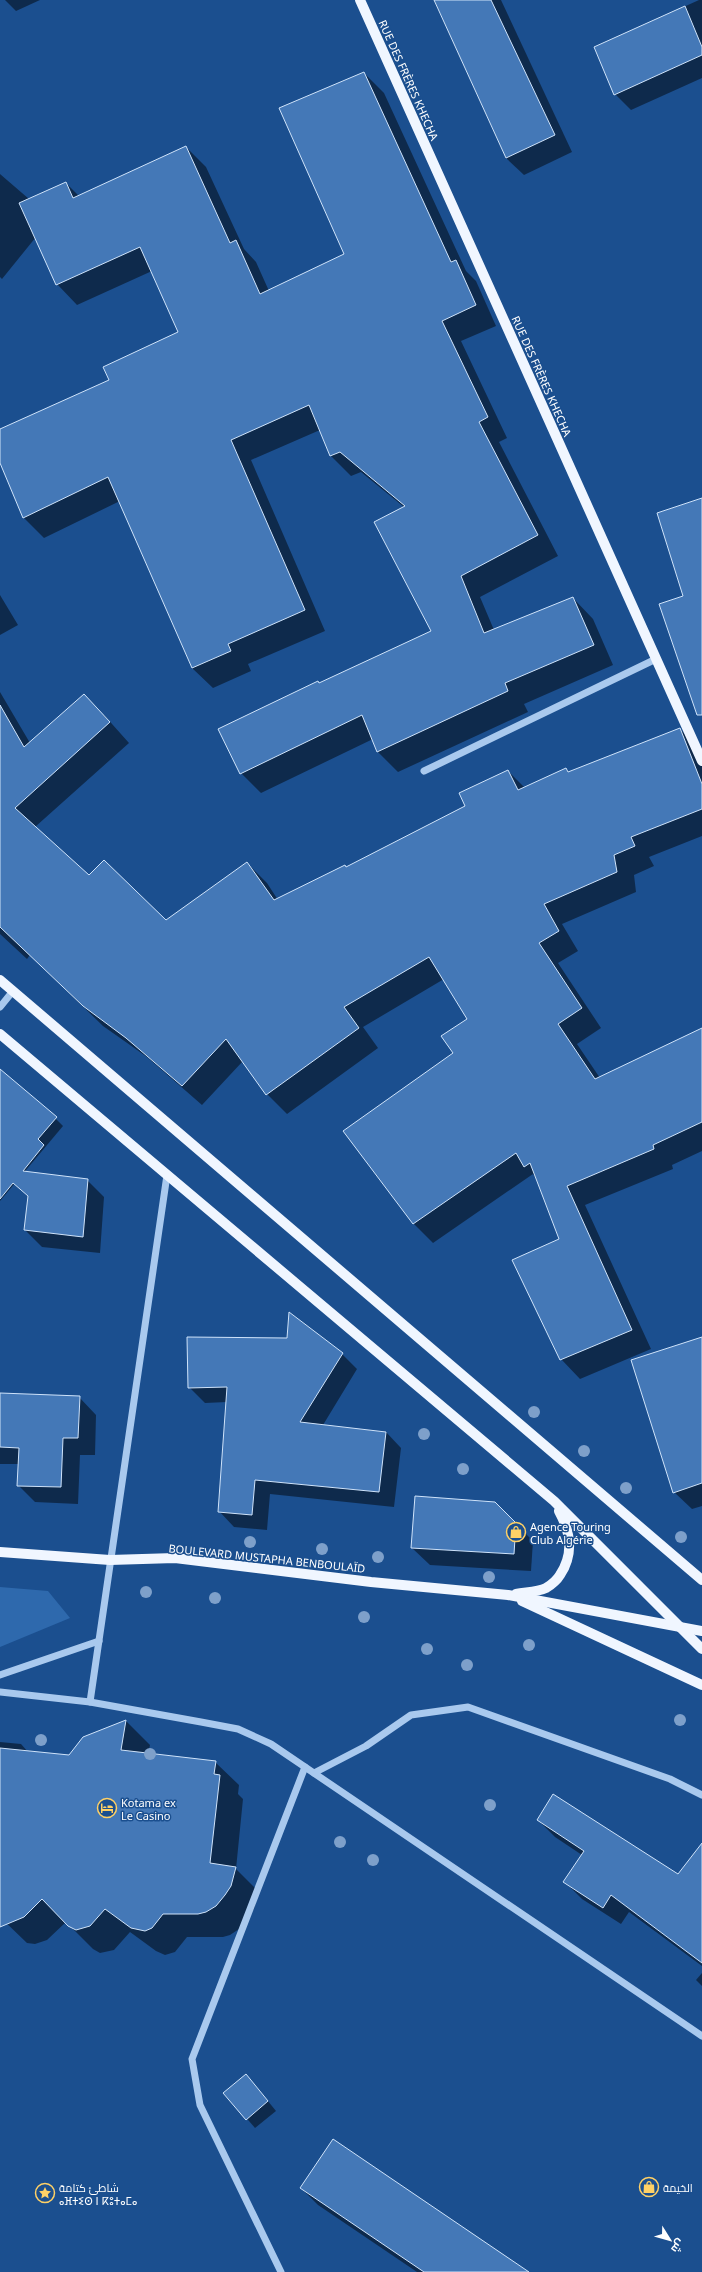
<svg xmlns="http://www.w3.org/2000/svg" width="702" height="2272" font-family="'Noto Sans',Cairo,'Noto Sans Tifinagh',sans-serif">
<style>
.green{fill:#2e69ad}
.shadow{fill:#0007}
.building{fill:#4478b7;stroke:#cfe3fa}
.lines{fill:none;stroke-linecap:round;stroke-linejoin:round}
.minor{stroke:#a9c9ee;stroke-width:7}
.major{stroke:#f0f6ff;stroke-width:10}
.tree{fill:#7ea0ca}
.labels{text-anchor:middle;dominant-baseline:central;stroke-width:3;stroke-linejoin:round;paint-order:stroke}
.street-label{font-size:11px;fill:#fff;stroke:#1b4f8f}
.poi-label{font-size:11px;fill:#fff;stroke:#1b4f8f;text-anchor:start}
</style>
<rect width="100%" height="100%" fill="#1b4f8f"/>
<path class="green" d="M 0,1587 L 48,1591 L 70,1618 L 0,1647 Z"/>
<g class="shadow">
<path d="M 5,0 L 40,0 L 16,11 Z"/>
<path d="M 434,0 L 501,0 L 572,152 L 524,175 L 506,158 Z"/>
<path d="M 699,0 L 702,0 L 702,78 L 631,110 L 615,94 L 595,47 Z"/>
<path d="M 364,73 L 384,93 L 466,271 L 476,281 L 496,326 L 461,341 L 507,438 L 499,442 L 558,556 L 480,597 L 494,630 L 573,598 L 593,619 L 613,665 L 524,704 L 528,712 L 398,772 L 378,752 L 373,739 L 261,793 L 241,773 L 320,684 L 432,632 L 404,507 L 361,472 L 351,476 L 331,456 L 320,430 L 251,460 L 325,631 L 248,664 L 251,671 L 213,688 L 192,668 L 120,501 L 44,538 L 24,518 L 0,460 L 0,430 L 110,381 L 179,332 L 152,271 L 77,305 L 57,284 L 36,237 L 2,279 L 0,277 L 0,174 L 29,199 L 66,183 L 79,196 L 186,147 L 206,167 L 244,249 L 256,262 L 269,291 L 346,255 Z"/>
<path d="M 0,595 L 18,625 L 0,635 Z"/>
<path d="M 0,692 L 30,743 L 104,715 L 129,743 L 35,827 L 89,877 L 166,921 L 247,863 L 267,883 L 278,900 L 347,868 L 467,806 L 508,771 L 525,788 L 566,769 L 570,773 L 680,729 L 699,749 L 702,755 L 702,836 L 649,857 L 654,866 L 634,875 L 636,892 L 562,924 L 578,951 L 558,963 L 601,1028 L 577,1044 L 600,1078 L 702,1029 L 702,1151 L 672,1165 L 673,1169 L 585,1205 L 651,1349 L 580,1379 L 561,1359 L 560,1239 L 536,1178 L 533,1174 L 433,1243 L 414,1224 L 345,1131 L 454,1053 L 468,1019 L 444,979 L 363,1027 L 378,1048 L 287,1114 L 267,1094 L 243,1061 L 202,1105 L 147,1057 L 103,1026 L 30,955 L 27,959 L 0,934 Z"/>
<path d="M 0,1091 L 46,1109 L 63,1126 L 0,1201 Z"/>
<path d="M 87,1180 L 104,1197 L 100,1253 L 42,1247 L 25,1230 Z"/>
<path d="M 702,1338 L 702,1506 L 692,1509 L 674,1492 Z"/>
<path d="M 342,1354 L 357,1369 L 323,1425 L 386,1432 L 401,1448 L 394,1507 L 270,1494 L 267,1530 L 234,1527 L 219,1511 L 227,1402 L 205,1403 L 189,1387 Z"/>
<path d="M 0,1394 L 79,1397 L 96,1415 L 95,1455 L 80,1455 L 78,1504 L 35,1502 L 18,1485 L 19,1464 L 0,1464 Z"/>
<path d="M 494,1502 L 533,1541 L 531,1571 L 430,1565 L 412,1548 Z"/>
<path d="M 126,1721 L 150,1745 L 148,1754 L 215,1762 L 239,1785 L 238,1794 L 243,1799 L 236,1869 L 259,1892 L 254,1909 L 239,1929 L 230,1935 L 223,1937 L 187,1937 L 175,1952 L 165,1955 L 156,1951 L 130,1932 L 114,1950 L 100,1953 L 93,1949 L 66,1922 L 47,1940 L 35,1944 L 27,1943 L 0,1917 L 0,1742 L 21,1744 L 28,1752 L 70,1756 L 83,1738 Z"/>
<path d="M 538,1820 L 679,1876 L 702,1878 L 702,1966 L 629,1912 L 621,1924 L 582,1899 L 565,1882 L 582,1855 L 555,1837 Z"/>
<path d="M 702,1973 L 702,1986 L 696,1980 Z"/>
<path d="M 254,2084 L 276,2111 L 255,2128 L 225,2093 Z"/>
<path d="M 301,2188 L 528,2272 L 417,2272 L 318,2205 Z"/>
</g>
<g class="building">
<path d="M 434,0 L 491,0 L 555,135 L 506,158 Z"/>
<path d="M 685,6 L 702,47 L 702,55 L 614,95 L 594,47 Z"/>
<path d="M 364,72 L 451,262 L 456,260 L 476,305 L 442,321 L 488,417 L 479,422 L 538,535 L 461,576 L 484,633 L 573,597 L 594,645 L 505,683 L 508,691 L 377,752 L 362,715 L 240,774 L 218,729 L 318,681 L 319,683 L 431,631 L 374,522 L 405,506 L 340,452 L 330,456 L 309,405 L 231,440 L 305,610 L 228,644 L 231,651 L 192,668 L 108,477 L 23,518 L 0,463 L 0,429 L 109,380 L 103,367 L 178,332 L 140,247 L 56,285 L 19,203 L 66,182 L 73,198 L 186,146 L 230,243 L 236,240 L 260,294 L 344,254 L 279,108 Z"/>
<path d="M 702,498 L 702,715 L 697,715 L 659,604 L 683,596 L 657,513 Z"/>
<path d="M 84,694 L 110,722 L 15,808 L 89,875 L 104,860 L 166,920 L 247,862 L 274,900 L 345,865 L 346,867 L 465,806 L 459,793 L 508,770 L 518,790 L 566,768 L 568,772 L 680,728 L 702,784 L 702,809 L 631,837 L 635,846 L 614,855 L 617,872 L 544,904 L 559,931 L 539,943 L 582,1008 L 558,1024 L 595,1079 L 702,1028 L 702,1122 L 653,1145 L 654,1149 L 567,1186 L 632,1330 L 560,1360 L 512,1260 L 559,1239 L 530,1163 L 524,1167 L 516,1153 L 413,1224 L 343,1131 L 453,1053 L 441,1036 L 467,1019 L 429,957 L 344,1007 L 359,1028 L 266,1095 L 226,1039 L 182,1086 L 126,1038 L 83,1006 L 0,927 L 0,705 L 24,747 Z"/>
<path d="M 0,1069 L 57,1117 L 38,1139 L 44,1145 L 23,1171 L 88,1179 L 83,1237 L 24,1230 L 28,1196 L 13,1183 L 0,1199 Z"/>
<path d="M 289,1312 L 343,1353 L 300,1422 L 386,1432 L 379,1492 L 255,1480 L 252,1515 L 218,1512 L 227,1387 L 188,1388 L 187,1337 L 287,1338 Z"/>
<path d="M 702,1337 L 702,1483 L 673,1493 L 631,1360 Z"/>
<path d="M 0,1393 L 80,1396 L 78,1438 L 63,1438 L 61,1487 L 17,1486 L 19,1448 L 0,1447 Z"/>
<path d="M 415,1496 L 495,1502 L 516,1523 L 514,1554 L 411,1548 Z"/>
<path d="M 126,1720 L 121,1750 L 216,1761 L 214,1774 L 220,1775 L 210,1863 L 236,1867 L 231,1886 L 225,1895 L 216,1906 L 206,1912 L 198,1914 L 163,1914 L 152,1928 L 145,1931 L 131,1928 L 105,1909 L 90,1926 L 76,1930 L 68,1926 L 42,1899 L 24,1917 L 0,1927 L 0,1748 L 69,1755 L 83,1737 Z"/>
<path d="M 553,1794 L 678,1874 L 702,1843 L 702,1963 L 611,1895 L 603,1908 L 563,1882 L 584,1851 L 537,1820 Z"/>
<path d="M 246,2074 L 268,2101 L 246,2120 L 223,2093 Z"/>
<path d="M 333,2139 L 529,2272 L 424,2272 L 300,2188 Z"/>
</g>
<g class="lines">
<g class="minor">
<path d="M 424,771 L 656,659"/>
<path d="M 0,1007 L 13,991"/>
<path d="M 0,1675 L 99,1641"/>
<path d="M 0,1692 L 90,1702 L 201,1722 L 238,1729 L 271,1744 L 702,2036"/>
<path d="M 90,1702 L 167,1175"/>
<path d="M 314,1773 L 366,1746 L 411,1715 L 468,1707 L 670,1779 L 702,1795"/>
<path d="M 281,2272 L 200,2105 L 192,2059 L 305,1767"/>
</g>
<g class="major">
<path d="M 360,0 L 702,761"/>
<path d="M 0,980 L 702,1580"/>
<path d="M 0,1034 L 554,1501 L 702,1649"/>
<path d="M 0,1552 L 110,1560 L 175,1558 L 371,1582 L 508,1595 L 702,1631"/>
<path d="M 516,1594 C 526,1592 537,1592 546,1588 C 551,1585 557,1580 560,1575 C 574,1554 571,1533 559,1511"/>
<path d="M 522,1601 L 702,1685"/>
</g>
</g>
<g class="tree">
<circle cx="534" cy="1412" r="6"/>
<circle cx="424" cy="1434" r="6"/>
<circle cx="584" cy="1451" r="6"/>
<circle cx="463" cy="1469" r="6"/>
<circle cx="626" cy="1488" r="6"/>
<circle cx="681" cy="1537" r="6"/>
<circle cx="250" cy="1542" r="6"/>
<circle cx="322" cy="1549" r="6"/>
<circle cx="378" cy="1557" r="6"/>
<circle cx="489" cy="1577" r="6"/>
<circle cx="146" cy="1592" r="6"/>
<circle cx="215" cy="1598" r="6"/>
<circle cx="364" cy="1617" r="6"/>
<circle cx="529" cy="1645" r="6"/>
<circle cx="427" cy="1649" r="6"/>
<circle cx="467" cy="1665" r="6"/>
<circle cx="680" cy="1720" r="6"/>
<circle cx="41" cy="1740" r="6"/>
<circle cx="150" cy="1754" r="6"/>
<circle cx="490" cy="1805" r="6"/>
<circle cx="340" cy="1842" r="6"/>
<circle cx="373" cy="1860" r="6"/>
</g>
<defs>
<symbol id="shop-ring" viewBox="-11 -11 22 22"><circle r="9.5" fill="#1b4f8f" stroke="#ffd166" stroke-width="1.5"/><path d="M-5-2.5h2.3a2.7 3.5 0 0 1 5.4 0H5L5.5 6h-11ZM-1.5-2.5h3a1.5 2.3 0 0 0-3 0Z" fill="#ffd166"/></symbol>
<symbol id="hotel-ring" viewBox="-11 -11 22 22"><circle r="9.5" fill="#1b4f8f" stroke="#ffd166" stroke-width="1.5"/><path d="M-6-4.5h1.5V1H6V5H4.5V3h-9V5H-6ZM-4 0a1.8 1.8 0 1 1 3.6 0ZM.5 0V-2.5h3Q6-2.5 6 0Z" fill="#ffd166"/></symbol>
<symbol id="sight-ring" viewBox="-11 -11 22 22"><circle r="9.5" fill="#1b4f8f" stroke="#ffd166" stroke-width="1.5"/><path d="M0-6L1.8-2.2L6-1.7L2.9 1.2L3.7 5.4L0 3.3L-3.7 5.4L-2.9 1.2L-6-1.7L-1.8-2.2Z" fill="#ffd166"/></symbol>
</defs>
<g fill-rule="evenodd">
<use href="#shop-ring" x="505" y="1521" width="22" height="22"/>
<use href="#hotel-ring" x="96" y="1797" width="22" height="22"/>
<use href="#shop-ring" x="638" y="2176" width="22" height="22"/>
<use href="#sight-ring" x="34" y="2182" width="22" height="22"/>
</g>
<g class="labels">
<g class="street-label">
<text transform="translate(409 80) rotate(66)">RUE DES FRÈRES KHECHA</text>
<text transform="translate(542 376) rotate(66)">RUE DES FRÈRES KHECHA</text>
<text transform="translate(267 1558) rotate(6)">BOULEVARD MUSTAPHA BENBOULAÏD</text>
</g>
<g class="poi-label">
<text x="530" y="1526">Agence Touring<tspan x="530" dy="13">Club Algérie</tspan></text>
<text x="121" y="1802">Kotama ex<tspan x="121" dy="13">Le Casino</tspan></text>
<text x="59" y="2187">شاطئ كتامة<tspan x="59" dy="13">ⴰⴼⵜⵉⵙ ⵏ ⴽⵓⵜⴰⵎⴰ</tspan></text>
<text x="663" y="2187">الخيمة</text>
</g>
</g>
<g transform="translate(670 2240) rotate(127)" stroke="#1b4f8f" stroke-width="3" paint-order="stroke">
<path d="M0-3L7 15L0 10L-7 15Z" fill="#ffffff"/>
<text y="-6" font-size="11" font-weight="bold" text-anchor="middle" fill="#ffffff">ش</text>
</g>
</svg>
